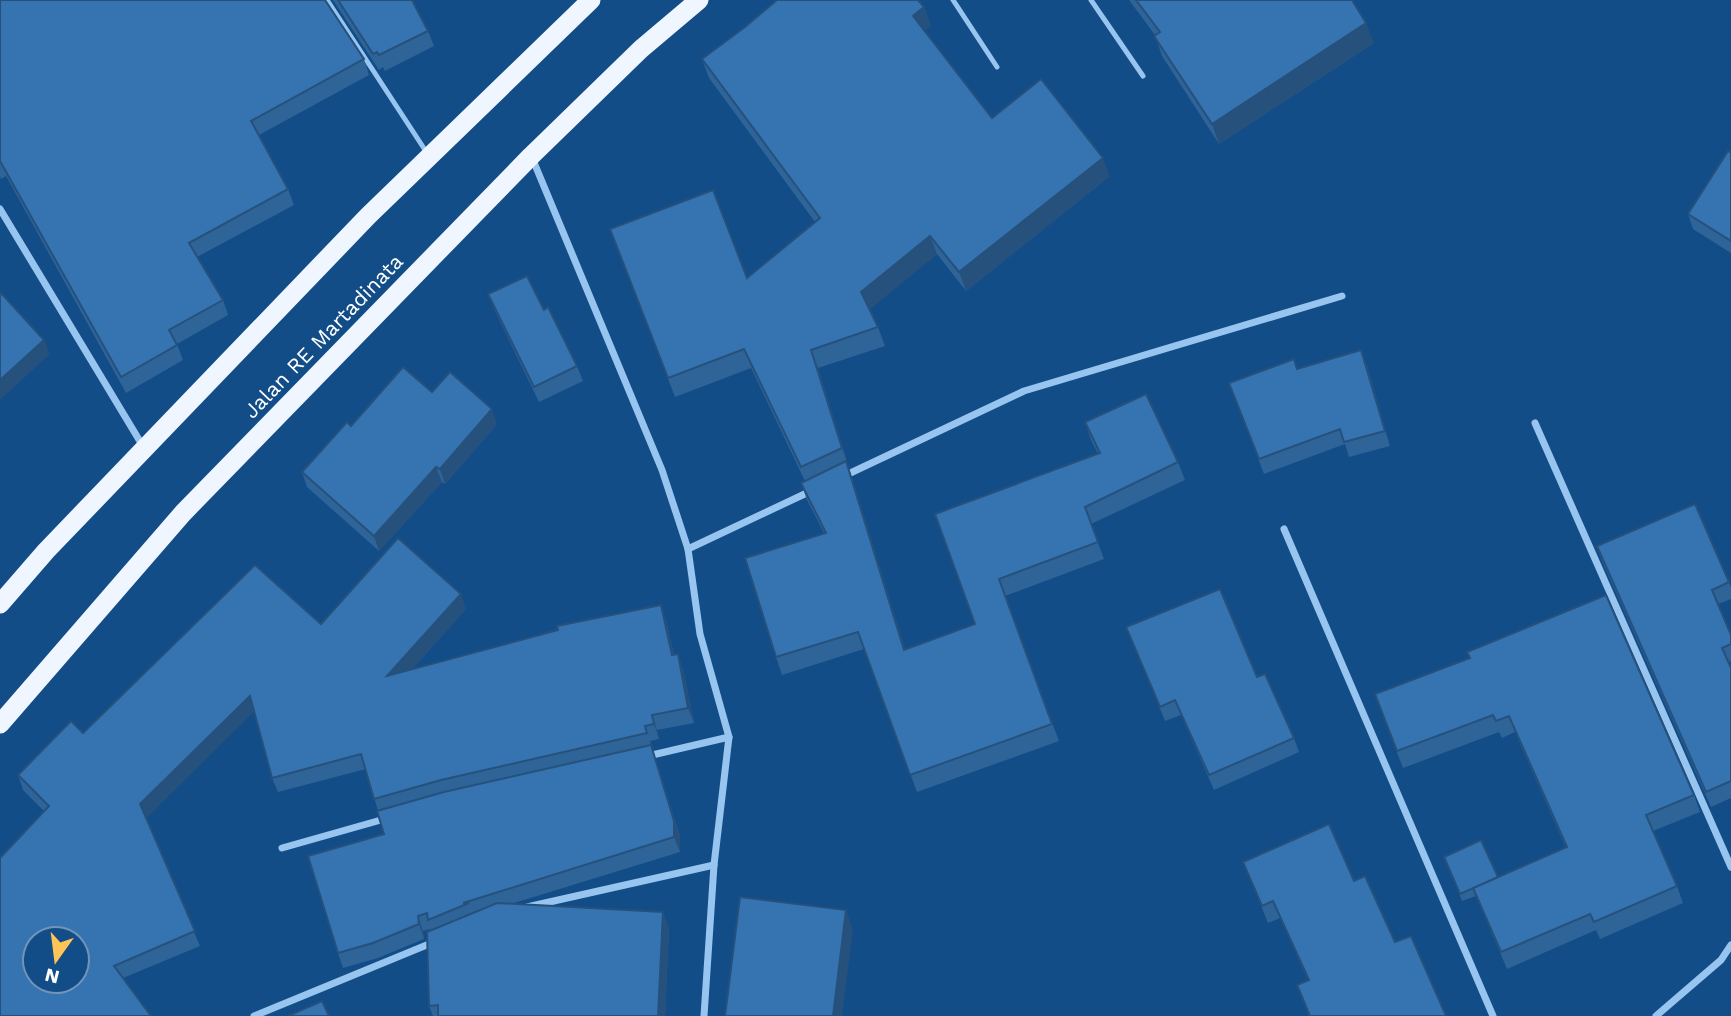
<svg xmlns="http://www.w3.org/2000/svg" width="1731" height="1016" font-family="'Work Sans',sans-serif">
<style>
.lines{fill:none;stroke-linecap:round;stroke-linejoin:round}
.service{stroke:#98c5f0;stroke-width:5}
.minor{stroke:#98c5f0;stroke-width:7}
.trunk{stroke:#f0f6ff;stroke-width:19}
.wall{fill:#2e6498}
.shaded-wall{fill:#26517c}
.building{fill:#3674b1;stroke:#26517c;stroke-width:2;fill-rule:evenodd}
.labels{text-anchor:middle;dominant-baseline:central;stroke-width:6;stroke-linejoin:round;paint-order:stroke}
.street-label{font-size:21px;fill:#fff;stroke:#124d88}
</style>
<rect width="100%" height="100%" fill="#124d88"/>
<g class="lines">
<g class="service">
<path d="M 327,0 L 427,153"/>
<path d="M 953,0 L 997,67"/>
<path d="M 1091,0 L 1143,76"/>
</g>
<g class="minor">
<path d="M 533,160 L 662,470 L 688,549 L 700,634 L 729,737 L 714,865 L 704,1016"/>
<path d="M 0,209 L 144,448"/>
<path d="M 1535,423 L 1731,867"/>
<path d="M 844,476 L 1024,391 L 1342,296"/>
<path d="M 1284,529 L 1493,1016"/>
<path d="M 688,549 L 811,491"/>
<path d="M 648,756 L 729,737"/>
<path d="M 282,848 L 388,818"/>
<path d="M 527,907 L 714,865"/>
<path d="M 254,1016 L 434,942"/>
<path d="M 1656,1016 L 1721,960 L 1731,945"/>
</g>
<g class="trunk">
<path d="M 0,604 L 46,551 L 368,216 L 591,0"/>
<path d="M 0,724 L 183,513 L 531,156 L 641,49 L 699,0"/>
</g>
</g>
<g class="wall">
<path d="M 0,0 L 364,59 L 369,75 L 259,135 L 288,189 L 294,205 L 197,257 L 223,300 L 228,315 L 177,344 L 183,360 L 126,393 L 6,176 L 1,179 L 0,176 Z"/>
<path d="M 333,0 L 412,0 L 428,31 L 434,46 L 385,71 L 383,67 L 379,70 Z"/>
<path d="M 1129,0 L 1352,0 L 1374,43 L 1219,144 L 1162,56 L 1155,35 Z"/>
<path d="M 924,7 L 931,26 L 924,31 L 992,118 L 1110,176 L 966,291 L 937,254 L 869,309 L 878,327 L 885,346 L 818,368 L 905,649 L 975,624 L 935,514 L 1098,454 L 1091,440 L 1085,422 L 1178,462 L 1185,480 L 1091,524 L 1104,559 L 1005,596 L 1059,741 L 917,792 L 864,649 L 782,675 L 776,657 L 824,533 L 807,500 L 801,483 L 805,481 L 751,368 L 675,397 L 610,229 L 747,278 L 815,222 L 709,78 L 702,59 Z"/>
<path d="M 1731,153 L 1731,253 L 1693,229 L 1688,214 Z"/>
<path d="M 488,294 L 544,310 L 577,366 L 583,381 L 539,402 L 494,309 Z"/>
<path d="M 1367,365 L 1390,446 L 1349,457 L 1345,444 L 1264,474 L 1229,383 L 1297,369 Z"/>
<path d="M 432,392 L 497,424 L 445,484 L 442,482 L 379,551 L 307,487 L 302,472 L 351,426 Z"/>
<path d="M 1695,504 L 1731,587 L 1731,599 L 1718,604 L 1731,635 L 1731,661 L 1729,662 L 1731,668 L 1731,798 L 1711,807 L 1602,561 L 1597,546 Z"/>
<path d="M 466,609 L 412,669 L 666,620 L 674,655 L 683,669 L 694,723 L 657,730 L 659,739 L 650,741 L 680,836 L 680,852 L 511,904 L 669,928 L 665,1016 L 433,1016 L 429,1006 L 431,929 L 423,931 L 424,939 L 378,958 L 343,968 L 338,953 L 384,834 L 378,811 L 366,769 L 278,792 L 272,778 L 254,711 L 146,818 L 200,946 L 123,978 L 0,1016 L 44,811 L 23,790 L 18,775 L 83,733 L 321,624 Z"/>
<path d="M 1126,627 L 1257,677 L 1294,738 L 1299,752 L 1214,790 L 1181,715 L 1165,721 Z"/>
<path d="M 1469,658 L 1694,795 L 1700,812 L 1653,831 L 1677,886 L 1683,903 L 1600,939 L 1596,930 L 1507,969 L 1476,896 L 1462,901 L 1444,857 L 1498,877 L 1566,848 L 1515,732 L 1502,738 L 1499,732 L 1403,768 L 1381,711 Z"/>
<path d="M 1243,862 L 1354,881 L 1446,1016 L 1309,1016 L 1297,985 L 1308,980 L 1280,918 L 1268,923 Z"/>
</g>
<g class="shaded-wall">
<path d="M 924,7 L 931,26 L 919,35 L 913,16 Z"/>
<path d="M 1366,23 L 1374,43 L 1219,144 L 1212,124 Z"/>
<path d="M 1103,158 L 1110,176 L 966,291 L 959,272 Z"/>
<path d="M 930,236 L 937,254 L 868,311 L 861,292 Z"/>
<path d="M 44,340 L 50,354 L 0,400 L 0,380 Z"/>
<path d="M 811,350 L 818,368 L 849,467 L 842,448 Z"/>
<path d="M 1361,350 L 1367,365 L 1390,446 L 1385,431 Z"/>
<path d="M 492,409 L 497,424 L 445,484 L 440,469 Z"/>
<path d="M 846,461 L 852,479 L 911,667 L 904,650 Z"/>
<path d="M 436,467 L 442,482 L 379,551 L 374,536 Z"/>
<path d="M 461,594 L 466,609 L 393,690 L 387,676 Z"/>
<path d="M 661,605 L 666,620 L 677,670 L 672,655 Z"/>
<path d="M 678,654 L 683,669 L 694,723 L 688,708 Z"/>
<path d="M 250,696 L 255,710 L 145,819 L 140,804 Z"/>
<path d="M 652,715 L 657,730 L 659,739 L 654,724 Z"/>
<path d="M 651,745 L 680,836 L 680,852 L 674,837 Z"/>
<path d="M 846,910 L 853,929 L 842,1016 L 833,1016 Z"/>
<path d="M 663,912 L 669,928 L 665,1016 L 658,1016 Z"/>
<path d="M 418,916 L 423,931 L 424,939 L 419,924 Z"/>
</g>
<g class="building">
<path d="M 0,0 L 325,0 L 364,59 L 251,121 L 288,189 L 189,243 L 223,300 L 169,330 L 177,345 L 121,377 L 0,161 Z"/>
<path d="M 338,0 L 412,0 L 428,31 L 379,55 L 377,52 L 373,54 Z"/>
<path d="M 777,0 L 918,0 L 924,7 L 913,16 L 992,118 L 1041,79 L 1103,158 L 959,272 L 930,236 L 861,292 L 878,327 L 811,350 L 842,448 L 801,467 L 744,349 L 668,378 L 610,229 L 713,190 L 747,278 L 820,218 L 702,59 L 745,27 Z"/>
<path d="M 1136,0 L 1352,0 L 1366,23 L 1212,124 L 1154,36 L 1160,32 Z"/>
<path d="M 1728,151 L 1731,153 L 1731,241 L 1688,214 Z"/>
<path d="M 527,276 L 544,310 L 548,307 L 577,366 L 534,387 L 488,294 Z"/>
<path d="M 0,292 L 44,340 L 0,380 Z"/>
<path d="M 1361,350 L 1385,431 L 1344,442 L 1340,429 L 1259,459 L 1229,383 L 1294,359 L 1297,369 Z"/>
<path d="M 403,367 L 432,392 L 450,372 L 492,409 L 440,469 L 436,467 L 374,536 L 302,472 L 347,422 L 351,426 Z"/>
<path d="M 1146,394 L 1178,462 L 1085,507 L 1098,542 L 999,579 L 1052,724 L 910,775 L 858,632 L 776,657 L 745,558 L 826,533 L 801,483 L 846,461 L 904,650 L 975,624 L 935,514 L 1100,453 L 1085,422 Z"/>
<path d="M 1695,504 L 1729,582 L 1712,590 L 1731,635 L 1731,644 L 1722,648 L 1731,668 L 1731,781 L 1706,792 L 1597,546 Z"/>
<path d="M 398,538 L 461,594 L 387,676 L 558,630 L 557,626 L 661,605 L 672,655 L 678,654 L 688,708 L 652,715 L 654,724 L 645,726 L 647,733 L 441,780 L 374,799 L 361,754 L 272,778 L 250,696 L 140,804 L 195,931 L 114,966 L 151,1016 L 0,1016 L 0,858 L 49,806 L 18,775 L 71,721 L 83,733 L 255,565 L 321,624 ZM 35,939 L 77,939 L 77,981 L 35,981 Z"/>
<path d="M 1220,589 L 1257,677 L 1265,674 L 1294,738 L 1209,775 L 1175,700 L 1160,707 L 1126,627 Z"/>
<path d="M 1606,595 L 1694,795 L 1646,815 L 1677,886 L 1594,922 L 1590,914 L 1501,952 L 1473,888 L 1567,847 L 1509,716 L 1496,721 L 1493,715 L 1397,751 L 1375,694 L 1470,658 L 1467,652 Z"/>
<path d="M 651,745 L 674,821 L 674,837 L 463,903 L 469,903 L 428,920 L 427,913 L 418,916 L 419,924 L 373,943 L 338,953 L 308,856 L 384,834 L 377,811 L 444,792 Z"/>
<path d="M 1329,824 L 1354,881 L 1365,876 L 1395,942 L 1411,936 L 1446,1016 L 1310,1016 L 1297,985 L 1309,980 L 1273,901 L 1262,906 L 1243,862 Z"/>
<path d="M 1481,840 L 1498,877 L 1460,894 L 1444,857 Z"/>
<path d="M 740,897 L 846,910 L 833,1016 L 725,1016 Z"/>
<path d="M 497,903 L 663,912 L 658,1016 L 438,1016 L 438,1005 L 429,1006 L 427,932 Z"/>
<path d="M 322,1001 L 329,1016 L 288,1016 Z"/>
</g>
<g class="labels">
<g class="street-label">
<text transform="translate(323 336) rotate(-46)">Jalan RE Martadinata</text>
</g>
</g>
<g transform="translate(56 960) rotate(194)"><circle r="33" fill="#124d88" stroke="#7194b8" stroke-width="2"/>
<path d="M0-5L12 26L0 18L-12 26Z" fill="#ffc457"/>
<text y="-10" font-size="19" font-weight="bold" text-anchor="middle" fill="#ffffff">N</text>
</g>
</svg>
